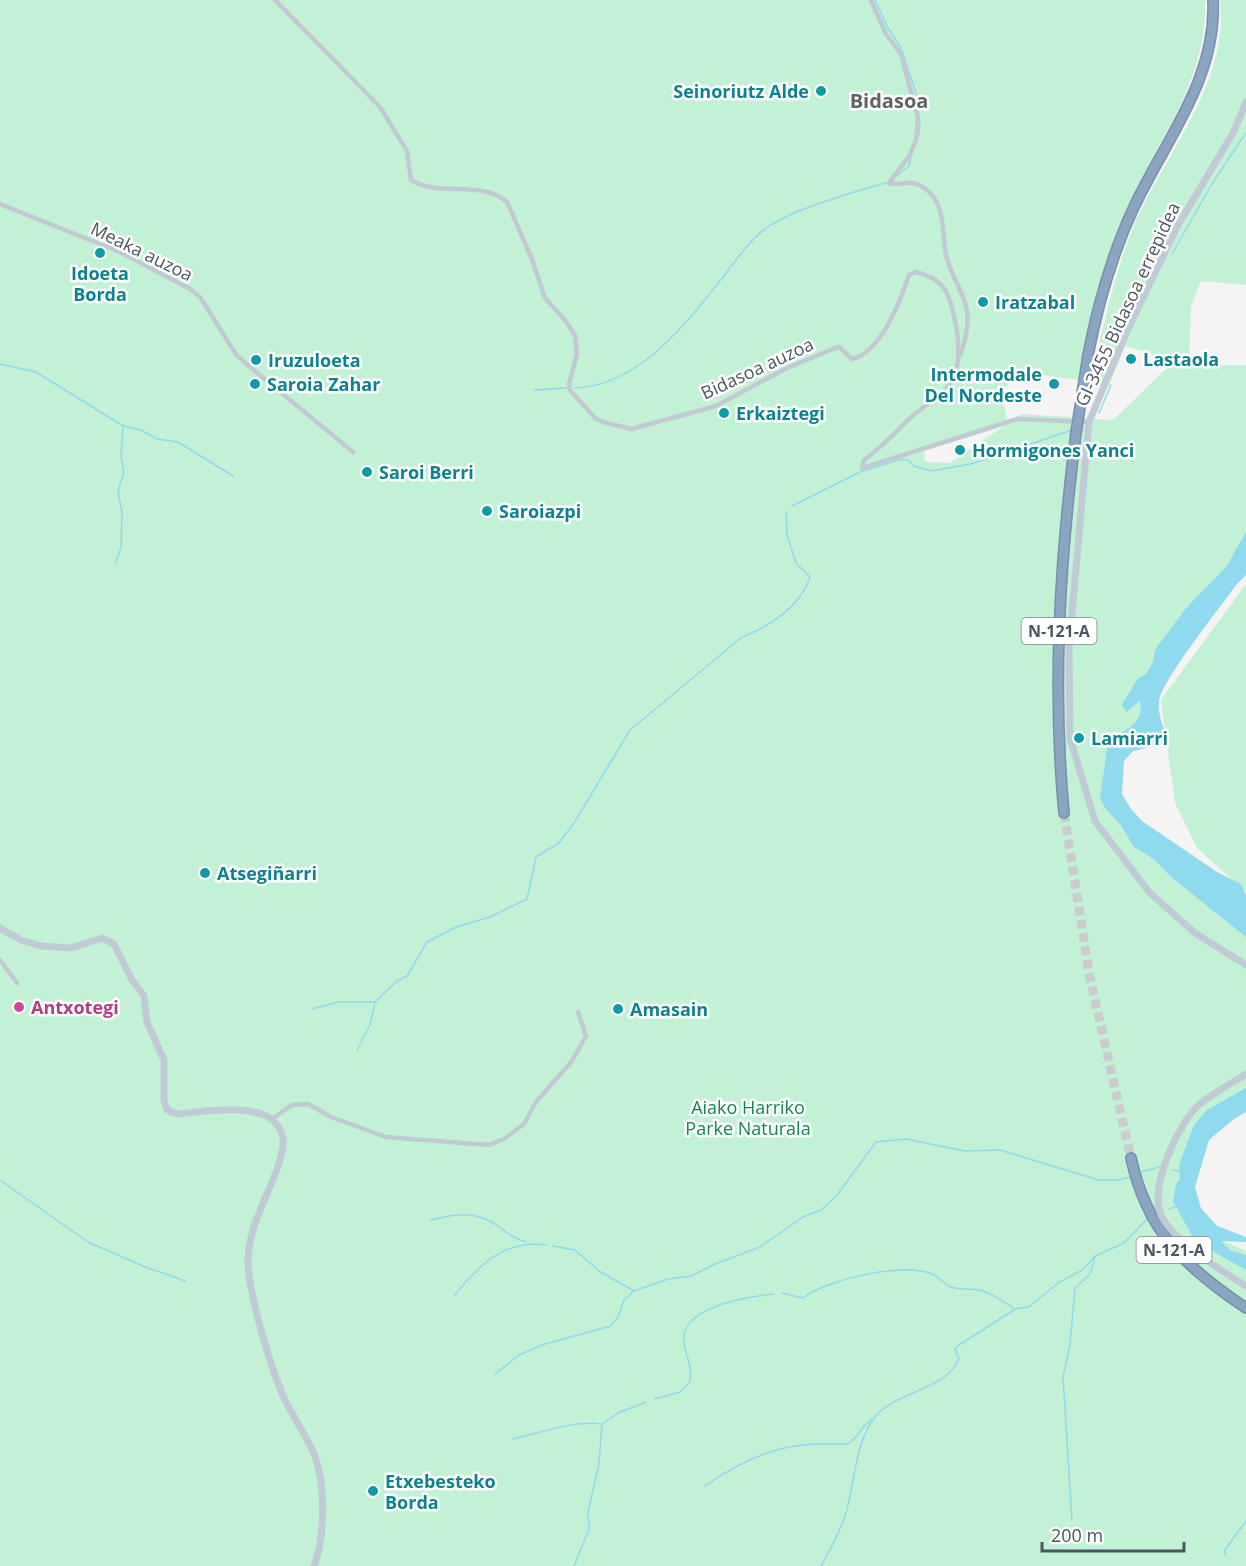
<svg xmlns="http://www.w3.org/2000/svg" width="1246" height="1566" font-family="'Open Sans',sans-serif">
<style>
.green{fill:#c3f1d5;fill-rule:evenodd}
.water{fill:#90daee}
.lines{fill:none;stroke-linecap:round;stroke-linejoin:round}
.stream{stroke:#90daee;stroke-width:1.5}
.river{stroke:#90daee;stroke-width:8}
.highway-tunnel{stroke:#caccce;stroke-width:9;stroke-dasharray:9 4.5;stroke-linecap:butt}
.highway-casing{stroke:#7690ad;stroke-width:12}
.street{stroke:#c1cad2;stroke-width:4.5}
.secondary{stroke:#c1cbd6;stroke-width:7}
.highway{stroke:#8ba5c1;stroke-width:9}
.highway-bridge-casing{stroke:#7690ad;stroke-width:12;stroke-linecap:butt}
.highway-bridge{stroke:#8ba5c1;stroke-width:9}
.culture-dot{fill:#0f9aa8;stroke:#fff;stroke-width:2}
.hotel-dot{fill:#d1479c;stroke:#fff;stroke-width:2}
.labels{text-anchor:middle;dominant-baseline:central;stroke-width:5;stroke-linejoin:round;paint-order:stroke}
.shield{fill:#fff;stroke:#808990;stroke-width:1.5}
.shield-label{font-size:16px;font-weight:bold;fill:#4a5661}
.culture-label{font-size:18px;font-weight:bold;fill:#0d838f;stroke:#fff;text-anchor:start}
.street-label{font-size:18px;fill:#4a5661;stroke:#fff}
.hotel-label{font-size:18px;font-weight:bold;fill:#b23c85;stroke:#fff;text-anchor:start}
.park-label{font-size:18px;fill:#17864f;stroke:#fff}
.neighbourhood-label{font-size:20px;font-weight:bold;fill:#5f6368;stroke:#fff}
</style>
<rect width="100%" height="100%" fill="#f5f3f3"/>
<g class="green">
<path d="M 0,0 L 1205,0 C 1208,85 1151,146 1122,223 C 1113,245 1104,269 1098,292 C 1090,321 1087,351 1078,380 L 1020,372 L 1001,393 L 1008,423 L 1022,414 L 1113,420 L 1169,366 L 1150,353 L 1125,346 L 1109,385 L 1091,379 C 1103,330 1113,279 1131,233 C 1161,158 1230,85 1220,0 L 1246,0 L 1246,285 L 1201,281 L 1191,306 L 1189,365 L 1246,365 L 1246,555 L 1134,727 L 1113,753 L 1115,804 L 1246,915 L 1246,1100 L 1216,1121 L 1190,1180 L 1200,1221 L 1223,1241 L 1246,1251 L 1246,1566 L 0,1566 ZM 1004,426 L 950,463 L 925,462 L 924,451 Z"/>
<path d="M 1246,584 L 1246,892 L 1197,848 L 1175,803 L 1161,700 Z"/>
</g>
<g class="water">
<path d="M 1246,532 L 1246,575 L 1236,585 C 1220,608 1162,680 1159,701 C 1158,712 1161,723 1166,732 L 1163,744 L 1133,751 L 1124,761 L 1122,794 L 1131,809 L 1142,821 L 1217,872 L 1241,884 L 1246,895 L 1246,937 L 1171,877 L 1155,860 L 1133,846 L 1121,825 L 1105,808 L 1100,798 L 1108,742 C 1123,729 1145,726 1140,701 L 1126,712 L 1122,705 L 1138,678 L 1145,675 L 1152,664 L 1156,648 L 1187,607 L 1226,567 Z"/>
<path d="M 1246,1088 L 1246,1112 L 1234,1119 L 1209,1140 L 1195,1187 L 1201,1208 L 1217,1226 L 1246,1237 L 1246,1242 L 1221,1241 L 1231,1251 L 1246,1255 L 1246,1270 L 1214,1252 L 1192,1236 L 1173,1201 L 1176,1184 L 1180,1179 L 1179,1165 L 1194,1125 L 1207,1110 Z"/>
</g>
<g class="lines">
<g class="stream">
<path d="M 875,0 L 888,28 L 901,48 L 917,96 L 919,114"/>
<path d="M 919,135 L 920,122"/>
<path d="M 897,176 L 909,166 L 911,156"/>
<path d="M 1172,254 L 1213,182 L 1246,133"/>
<path d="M 0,364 L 36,372 L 123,426 L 121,456 L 124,472 L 118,491 L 122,513 L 121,547 L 115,564"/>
<path d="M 574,388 C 638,386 683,327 720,281 C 734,263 747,243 765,229 C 789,210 857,191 889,182"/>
<path d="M 534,390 L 566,388"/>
<path d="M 1099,413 L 1111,385"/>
<path d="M 123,426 L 141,430 L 157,439 L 178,442 L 233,476"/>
<path d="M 792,506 L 860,472 L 898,460 L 908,460 L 914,466 L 931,471 L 971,464 L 1072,430"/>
<path d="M 312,1009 L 338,1002 L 375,1002 L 397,981 L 407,976 L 427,942 L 456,927 L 490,917 L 527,899 L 536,857 L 559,843 L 574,823 L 630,730 L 742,637 C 769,627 801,606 810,577 L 796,563 L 787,535 L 786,512"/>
<path d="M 357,1050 L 370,1025 L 375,1002"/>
<path d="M 1172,1170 L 1179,1171"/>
<path d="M 1140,1172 L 1160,1167"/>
<path d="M 0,1180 L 88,1242 L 143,1266 L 185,1281"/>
<path d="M 1169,1209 L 1177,1206"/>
<path d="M 430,1220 C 456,1214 475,1210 498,1226 C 507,1233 515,1239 526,1242"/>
<path d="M 553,1246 L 575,1250 L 599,1271 L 634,1291"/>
<path d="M 782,1293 L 803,1298 C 828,1279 903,1262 932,1274 C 939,1277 944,1284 951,1287 C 960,1290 973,1288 983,1291 C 996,1295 1004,1303 1015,1309 L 1029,1307 L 1058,1283 L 1084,1269 L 1095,1256 L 1124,1243 L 1148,1218"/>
<path d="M 454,1296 C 479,1265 504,1239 547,1245"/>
<path d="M 495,1374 L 519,1355 L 545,1344 L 611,1326 L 618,1317 L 624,1300 L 634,1291 L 668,1279 L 691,1276 L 715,1264 L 760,1247 L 803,1217 L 821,1210 L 837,1195 L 876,1142 L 906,1139 L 965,1151 L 1000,1150 L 1099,1180 L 1119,1180 L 1133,1176"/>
<path d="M 655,1399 L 680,1392 L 690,1382 C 690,1376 691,1369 689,1363 C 687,1353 681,1343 685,1331 C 695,1304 750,1297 774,1294"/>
<path d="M 513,1439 C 539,1433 576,1420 602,1424"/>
<path d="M 705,1486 C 735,1465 768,1448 804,1445 C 819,1443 833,1445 847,1444 C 858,1439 861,1426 872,1419"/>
<path d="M 1072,1520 L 1063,1377 L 1070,1345 L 1075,1288 L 1090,1274 L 1095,1257"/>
<path d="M 1226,1556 L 1224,1551 L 1246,1521"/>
<path d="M 574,1566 L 589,1529 L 588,1512 L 599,1464 L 602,1424 L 618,1413 L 646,1402"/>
<path d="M 821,1566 C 830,1550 839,1534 845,1516 C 855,1485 854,1444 875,1417 C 894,1392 948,1389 959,1359 L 955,1349 L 959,1345 L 1014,1310"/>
</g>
<path class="river" d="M 1122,754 L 1140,724"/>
<path class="highway-tunnel" d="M 1064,813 L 1090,978 L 1131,1158"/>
<defs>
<g id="highway">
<path d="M 1088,355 C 1098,304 1112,254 1134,207 C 1166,139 1217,78 1213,0"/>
<path d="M 1064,813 C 1052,686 1060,559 1076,433"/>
<path d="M 1131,1158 C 1147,1232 1186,1268 1246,1308"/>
</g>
</defs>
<use href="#highway" class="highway-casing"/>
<g class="street">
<path d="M 275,0 L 380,107 L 407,151 L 411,180 C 440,198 480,179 507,202 L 532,259 L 545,298 L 565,320 L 575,335 L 577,354 L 569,384 L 570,390 L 595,418 L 603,422 L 631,429 L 716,406 L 787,368 L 833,349 L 839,347 L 852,359 C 881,352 900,302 909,275 L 916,272 C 940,278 948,288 953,312 C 959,336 964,372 944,391 C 933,402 919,409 908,420 C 894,434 881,448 864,460 L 862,468 L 1017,419 L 1089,422"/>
<path d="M 871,0 L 886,34 L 901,54 L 918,118 L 916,140 L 910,155 L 889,183 C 903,187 909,176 927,190 C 946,205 942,235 946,255 C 950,275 964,291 967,311 C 969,323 965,346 959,356"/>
<path d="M 0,204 L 120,252 L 190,289 L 200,297 L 237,356 L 353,452"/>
<path d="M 0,960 L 17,983"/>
<path d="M 272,1119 L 292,1105 L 308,1104 L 331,1117 L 386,1137 L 489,1145 L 504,1139 L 524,1124 L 536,1102 L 572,1061 L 586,1036 L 578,1012"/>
</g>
<g class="secondary">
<path d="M 1246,102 L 1233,133 L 1178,225 L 1128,329 L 1089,422 L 1069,647 L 1070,738 L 1095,821 L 1149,892 L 1195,933 L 1246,965"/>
<path d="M 0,928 L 21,940 L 41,946 L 71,948 L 102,938 L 114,944 L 132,980 L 144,996 L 147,1022 L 164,1060 L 164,1100 L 167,1110 L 177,1114 C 203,1112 265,1100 279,1128 C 282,1133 284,1140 283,1145 C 278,1183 250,1216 248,1258 C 247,1290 271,1368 284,1398 C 293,1417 306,1435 314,1454 C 326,1484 325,1537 314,1566"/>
<path d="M 1246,1074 C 1231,1084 1214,1092 1200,1104 C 1179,1121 1150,1186 1160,1212 C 1169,1239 1222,1271 1246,1286"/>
</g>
<use href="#highway" class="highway"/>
<defs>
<path id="highway-bridge" d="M 1076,433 L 1088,355"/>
</defs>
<use href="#highway-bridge" class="highway-bridge-casing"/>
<use href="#highway-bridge" class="highway-bridge"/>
</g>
<g class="culture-dot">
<circle cx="821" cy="91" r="6"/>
<circle cx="100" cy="253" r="6"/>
<circle cx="983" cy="302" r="6"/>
<circle cx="1131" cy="359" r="6"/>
<circle cx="256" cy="360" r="6"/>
<circle cx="255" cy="384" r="6"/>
<circle cx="1054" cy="384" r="6"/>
<circle cx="724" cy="413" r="6"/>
<circle cx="960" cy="450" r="6"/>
<circle cx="367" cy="472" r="6"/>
<circle cx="487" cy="511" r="6"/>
<circle cx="1079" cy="738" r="6"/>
<circle cx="205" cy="873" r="6"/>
<circle cx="618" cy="1009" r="6"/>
<circle cx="373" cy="1491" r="6"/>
</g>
<circle class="hotel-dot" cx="19" cy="1007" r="6"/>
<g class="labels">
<g class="shield">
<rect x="1021.5" y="618" width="75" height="26" rx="4.5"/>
<rect x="1136.5" y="1237" width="75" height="26" rx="4.5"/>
</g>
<g class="shield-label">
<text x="1059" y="631">N-121-A</text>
<text x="1174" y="1250">N-121-A</text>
</g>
<g class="culture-label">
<text x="809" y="91" text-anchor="end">Seinoriutz Alde</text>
<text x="100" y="273" text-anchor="middle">Idoeta<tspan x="100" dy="21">Borda</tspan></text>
<text x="995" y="302">Iratzabal</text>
<text x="1143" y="359">Lastaola</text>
<text x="268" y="360">Iruzuloeta</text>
<text x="1042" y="374" text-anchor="end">Intermodale<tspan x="1042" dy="21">Del Nordeste</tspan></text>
<text x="267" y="384">Saroia Zahar</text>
<text x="736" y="413">Erkaiztegi</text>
<text x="972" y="450">Hormigones Yanci</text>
<text x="379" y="472">Saroi Berri</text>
<text x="499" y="511">Saroiazpi</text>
<text x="1091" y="738">Lamiarri</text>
<text x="217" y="873">Atsegiñarri</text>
<text x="630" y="1009">Amasain</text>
<text x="385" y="1481">Etxebesteko<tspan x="385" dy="21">Borda</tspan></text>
</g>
<g class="street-label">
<text transform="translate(142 251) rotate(26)">Meaka auzoa</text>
<text transform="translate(1127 304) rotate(-65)">GI-3455 Bidasoa errepidea</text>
<text transform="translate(757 368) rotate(-25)">Bidasoa auzoa</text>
</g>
<g class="hotel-label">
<text x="31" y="1007">Antxotegi</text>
</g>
<g class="park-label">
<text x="748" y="1107">Aiako Harriko<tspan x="748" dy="21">Parke Naturala</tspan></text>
</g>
<g class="neighbourhood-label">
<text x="889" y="100">Bidasoa</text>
</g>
</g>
<path d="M1042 1542v9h142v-9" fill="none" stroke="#4a5661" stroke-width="3"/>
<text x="1051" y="1542" font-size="18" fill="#4a5661" stroke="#ffffff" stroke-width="4.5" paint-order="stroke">200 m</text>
</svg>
